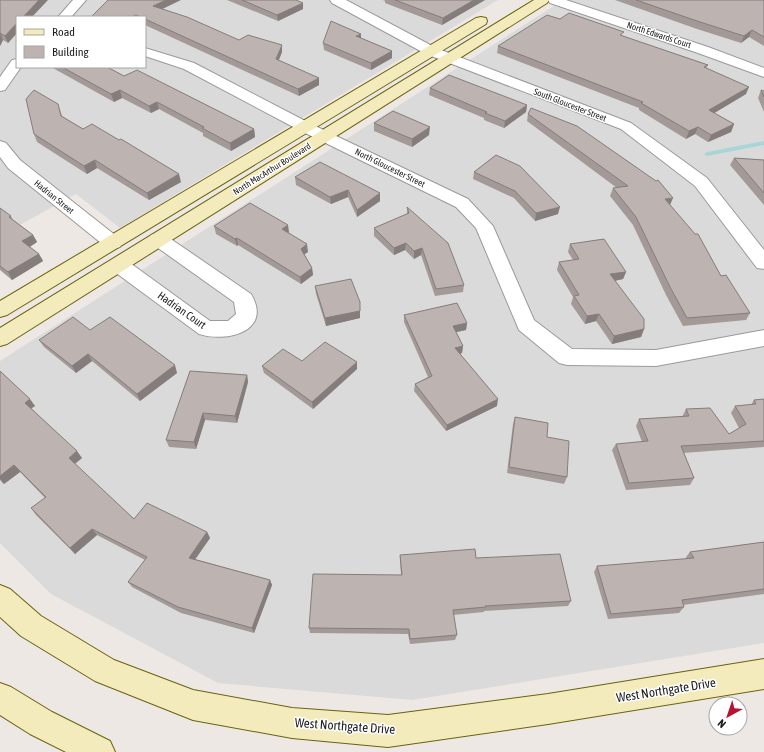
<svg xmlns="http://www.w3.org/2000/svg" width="764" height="752" font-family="'Asap Condensed',sans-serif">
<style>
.residential{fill:#dbdada;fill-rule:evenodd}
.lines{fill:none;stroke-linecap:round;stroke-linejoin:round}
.stream{fill:#a8d6d7;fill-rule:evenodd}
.minor-casing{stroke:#9a9a9a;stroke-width:2}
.secondary-casing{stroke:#6a620e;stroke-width:2}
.minor{fill:#fff;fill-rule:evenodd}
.secondary{fill:#f4ebbc;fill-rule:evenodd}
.wall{fill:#a39a98}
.shaded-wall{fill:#847d7c}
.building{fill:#bdb3b1;stroke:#847d7c}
.labels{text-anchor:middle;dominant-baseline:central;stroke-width:3;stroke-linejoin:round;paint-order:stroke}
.far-street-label{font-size:9px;fill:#1d1d1d;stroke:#fff}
.street-label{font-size:11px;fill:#1d1d1d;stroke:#fff}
.near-street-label{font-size:13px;fill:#1d1d1d;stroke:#fff}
</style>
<rect width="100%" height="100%" fill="#ede8e4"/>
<g class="residential">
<path d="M 0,0 L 498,0 L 120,228 L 76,194 L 0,236 ZM 17,17 L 145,17 L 145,67 L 17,67 Z"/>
<path d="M 563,0 L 764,0 L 764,643 L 412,700 L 218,683 L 51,594 L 0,543 L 0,361 Z"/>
</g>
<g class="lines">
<path class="stream" d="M 764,141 L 764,145 L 707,156 L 704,154 L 707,152 Z"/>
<defs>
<g id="minor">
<path d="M 73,0 L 86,0 L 71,17 L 58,17 Z"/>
<path d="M 330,0 L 346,0 L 436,48 L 631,123 L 707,178 L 764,250 L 764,269 L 757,268 L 695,186 L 621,129 L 426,54 L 332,3 Z"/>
<path d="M 548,0 L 566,0 L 708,47 L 764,68 L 764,77 L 698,53 L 550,3 Z"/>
<path d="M 145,48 L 194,63 L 311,124 L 468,199 L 493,226 L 534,320 L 572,349 L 656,350 L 764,330 L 764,346 L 656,366 L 567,365 L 559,363 L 519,330 L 476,228 L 456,207 L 299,130 L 184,69 L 145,56 Z"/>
<path d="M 17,59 L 17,67 L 21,67 L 5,90 L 0,91 L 0,77 L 12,60 Z"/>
<path d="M 0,141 L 6,143 L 20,160 L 120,239 L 122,243 L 120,247 L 113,249 L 106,247 L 8,168 L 0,157 Z"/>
<path d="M 158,233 L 165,235 L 251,294 C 273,331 227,343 199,334 L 112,270 L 109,265 L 112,260 L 119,259 L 126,260 L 210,321 L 228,321 L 236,314 L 234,302 L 151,243 L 149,239 L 151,235 Z"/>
</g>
<g id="secondary">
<path d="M 534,0 L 549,0 L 547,3 L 7,344 L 0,346 L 0,328 Z"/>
<path d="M 481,17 L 486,18 L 487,21 L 486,24 L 7,315 L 0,317 L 0,301 L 476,18 Z"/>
<path d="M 0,585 L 10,589 L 41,616 L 114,660 L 193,690 L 292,708 L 388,715 L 548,694 L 764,659 L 764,689 L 548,724 L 388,747 L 292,738 L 193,720 L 95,681 L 21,636 L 0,617 Z"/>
<path d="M 0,683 L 11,687 L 52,712 L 110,741 L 115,752 L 66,752 L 30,734 L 0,715 Z"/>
</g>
</defs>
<use href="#minor" class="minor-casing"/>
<use href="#secondary" class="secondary-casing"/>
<use href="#minor" class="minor"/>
<use href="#secondary" class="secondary"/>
</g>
<g class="wall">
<path d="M 0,0 L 17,17 L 17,33 L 8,43 L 3,40 L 0,46 Z"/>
<path d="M 227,0 L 296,0 L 303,9 L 278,21 Z"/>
<path d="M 383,0 L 485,0 L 442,25 L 385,3 L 385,1 Z"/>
<path d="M 615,0 L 764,0 L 764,46 L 749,37 L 741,43 L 697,29 Z"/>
<path d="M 162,9 L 239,40 L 282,52 L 279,60 L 319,85 L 299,96 L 145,25 L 145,17 L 91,17 Z"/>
<path d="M 623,36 L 708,65 L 706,68 L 746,94 L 714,113 L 734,124 L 731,132 L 708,142 L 695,134 L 686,139 L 639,110 L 639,108 L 497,53 L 498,46 Z"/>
<path d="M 361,38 L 392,51 L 392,58 L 371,70 L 324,50 L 323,43 Z"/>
<path d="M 51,67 L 107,67 L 124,76 L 254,129 L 255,137 L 231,151 L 203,136 L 203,133 L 159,109 L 151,113 L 122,98 L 114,102 Z"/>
<path d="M 430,88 L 527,105 L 526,112 L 504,128 L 484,120 L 484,118 L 429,95 Z"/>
<path d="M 761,90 L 764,91 L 764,112 L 758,98 Z"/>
<path d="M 58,104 L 62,116 L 83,129 L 181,182 L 149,200 L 97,168 L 87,174 L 37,142 L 34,134 Z"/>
<path d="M 528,114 L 670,205 L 721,276 L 750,313 L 746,320 L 683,326 L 666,295 L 633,225 L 610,196 L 613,188 L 617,188 L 527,121 Z"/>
<path d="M 374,123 L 429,135 L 412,147 L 374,131 Z"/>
<path d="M 496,155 L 558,214 L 535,221 L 514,198 L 473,179 L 474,172 Z"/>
<path d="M 734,158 L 764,160 L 764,205 L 730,165 Z"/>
<path d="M 295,177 L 380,193 L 380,201 L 357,217 L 348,197 L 331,204 L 296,185 Z"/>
<path d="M 407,207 L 464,285 L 463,292 L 435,296 L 421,255 L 414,259 L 405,250 L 394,255 L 374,236 L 374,228 L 407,214 Z"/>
<path d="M 0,208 L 11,216 L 13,220 L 33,235 L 37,242 L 30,247 L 39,254 L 43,261 L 12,280 L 0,270 Z"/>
<path d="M 214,226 L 289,232 L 289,233 L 308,252 L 304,254 L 312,268 L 313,275 L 301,284 L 238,245 L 237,246 L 216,234 Z"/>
<path d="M 570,244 L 626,272 L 623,279 L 615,281 L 644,329 L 641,337 L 612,344 L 596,321 L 585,324 L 571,304 L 573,297 L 557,270 L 559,262 L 573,260 L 568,252 Z"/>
<path d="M 315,286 L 360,318 L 326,326 L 316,294 Z"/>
<path d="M 404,315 L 467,323 L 466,330 L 456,332 L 463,346 L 462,353 L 460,354 L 497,406 L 446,431 L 414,391 L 415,384 L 428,377 L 404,322 Z"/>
<path d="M 90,330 L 177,373 L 140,401 L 92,361 L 76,373 L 44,347 L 39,340 Z"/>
<path d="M 302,361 L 357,362 L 357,369 L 313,409 L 264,373 L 262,366 Z"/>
<path d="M 0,371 L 35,406 L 31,408 L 82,458 L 75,464 L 134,519 L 207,532 L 210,538 L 195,559 L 270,580 L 272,585 L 254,633 L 181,613 L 132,587 L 128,582 L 145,560 L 97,535 L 75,554 L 36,515 L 31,508 L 45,498 L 20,472 L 4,484 L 0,480 Z"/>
<path d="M 247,375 L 248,382 L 237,423 L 205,420 L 196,449 L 169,447 L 166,440 Z"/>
<path d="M 764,399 L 764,447 L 683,453 L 694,478 L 690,485 L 626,490 L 612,450 L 616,444 L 642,442 L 636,426 L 639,419 L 682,417 L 686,409 L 729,434 L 739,428 L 731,413 L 735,406 L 751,405 L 754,400 Z"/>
<path d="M 515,417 L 547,437 L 567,477 L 564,484 L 507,473 L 513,424 Z"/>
<path d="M 764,542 L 764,594 L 683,605 L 684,607 L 679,613 L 608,619 L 594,572 L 597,566 L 686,559 L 686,557 L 690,552 Z"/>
<path d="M 400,555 L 476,558 L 571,601 L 568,606 L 484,611 L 484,612 L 453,615 L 457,635 L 455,640 L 410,644 L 408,634 L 310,633 L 309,628 L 401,575 L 400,561 Z"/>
</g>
<g class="shaded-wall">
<path d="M 39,0 L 48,0 L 32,17 L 23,17 Z"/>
<path d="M 166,0 L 181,0 L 154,13 L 153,6 Z"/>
<path d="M 474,0 L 485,0 L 442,25 L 443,18 Z"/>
<path d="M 303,3 L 303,9 L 278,21 L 277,15 Z"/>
<path d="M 136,15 L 136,17 L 131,17 Z"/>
<path d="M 17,23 L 17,33 L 8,43 L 5,36 Z"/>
<path d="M 752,30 L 749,37 L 741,43 L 744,36 Z"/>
<path d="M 0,33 L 3,40 L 0,46 Z"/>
<path d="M 361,34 L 361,40 L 356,36 Z"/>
<path d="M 282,45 L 282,52 L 276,66 L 276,59 Z"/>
<path d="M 392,51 L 392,58 L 371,70 L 371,63 Z"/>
<path d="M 319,78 L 319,85 L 299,96 L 298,89 Z"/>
<path d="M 749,87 L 746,94 L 706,118 L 709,110 Z"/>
<path d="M 120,90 L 122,98 L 114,102 L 111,94 Z"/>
<path d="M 157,102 L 159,109 L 151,113 L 149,106 Z"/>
<path d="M 527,105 L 526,112 L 504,128 L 505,121 Z"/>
<path d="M 734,124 L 731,132 L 708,142 L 711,135 Z"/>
<path d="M 430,127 L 429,135 L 412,147 L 412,139 Z"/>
<path d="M 698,127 L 695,134 L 686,139 L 689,131 Z"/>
<path d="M 254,129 L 255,137 L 231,151 L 230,143 Z"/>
<path d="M 95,160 L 97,168 L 87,174 L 84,166 Z"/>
<path d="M 179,174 L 181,182 L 149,200 L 147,193 Z"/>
<path d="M 348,190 L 348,197 L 331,204 L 330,197 Z"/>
<path d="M 380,193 L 380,201 L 357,217 L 357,210 Z"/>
<path d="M 673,198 L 670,205 L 665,199 Z"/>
<path d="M 560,207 L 558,214 L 535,221 L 536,213 Z"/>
<path d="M 288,225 L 289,232 L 283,237 L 282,229 Z"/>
<path d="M 33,235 L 37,242 L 26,249 L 22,241 Z"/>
<path d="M 237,238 L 238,245 L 237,246 L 235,239 Z"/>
<path d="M 406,243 L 405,250 L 394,255 L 394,248 Z"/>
<path d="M 307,244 L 308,252 L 302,256 L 301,249 Z"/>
<path d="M 422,248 L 421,255 L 414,259 L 414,251 Z"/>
<path d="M 39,254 L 43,261 L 12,280 L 8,272 Z"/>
<path d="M 312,268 L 313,275 L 301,284 L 300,277 Z"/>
<path d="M 626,272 L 623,279 L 608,282 L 610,274 Z"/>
<path d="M 360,302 L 360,318 L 326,326 L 325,318 Z"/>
<path d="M 599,314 L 596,321 L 585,324 L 587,316 Z"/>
<path d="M 467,323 L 466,330 L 452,333 L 453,326 Z"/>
<path d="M 644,329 L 641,337 L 612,344 L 614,336 Z"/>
<path d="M 463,346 L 462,353 L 454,355 L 455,348 Z"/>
<path d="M 88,354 L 92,361 L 76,373 L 72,366 Z"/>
<path d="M 357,362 L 357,369 L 313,409 L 312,402 Z"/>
<path d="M 175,365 L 177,373 L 140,401 L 137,394 Z"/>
<path d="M 247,375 L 248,382 L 237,423 L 235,416 Z"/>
<path d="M 30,399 L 35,406 L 29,410 L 25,403 Z"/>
<path d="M 498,399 L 497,406 L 446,431 L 447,425 Z"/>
<path d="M 203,413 L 205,420 L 196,449 L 194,442 Z"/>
<path d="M 77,451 L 82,458 L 73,465 L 69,458 Z"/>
<path d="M 14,465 L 20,472 L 4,484 L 0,479 L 0,476 Z"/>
<path d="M 92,529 L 97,535 L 75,554 L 70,548 Z"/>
<path d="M 207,532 L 210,538 L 192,564 L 189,558 Z"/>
<path d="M 270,580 L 272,585 L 254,633 L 252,628 Z"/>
</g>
<g class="building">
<path d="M 0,0 L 39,0 L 23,17 L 17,17 L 17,23 L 5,36 L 0,33 L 0,34 Z"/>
<path d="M 108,0 L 166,0 L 153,6 L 187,17 L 239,40 L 248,35 L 282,45 L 276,59 L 319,78 L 298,89 L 145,19 L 145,17 L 141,17 L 136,15 L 131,17 L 128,16 L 127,17 L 91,17 Z"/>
<path d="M 242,0 L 296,0 L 303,3 L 277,15 Z"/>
<path d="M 395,0 L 474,0 L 443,18 Z"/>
<path d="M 636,0 L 764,0 L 764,37 L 752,30 L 744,36 L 700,22 Z"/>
<path d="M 569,13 L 624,32 L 620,35 L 708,65 L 704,67 L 749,87 L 709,110 L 734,124 L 711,135 L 698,127 L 689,131 L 641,103 L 643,102 L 498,46 L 547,15 L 560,19 Z"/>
<path d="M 331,21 L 361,34 L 356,36 L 392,51 L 371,63 L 323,43 Z"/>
<path d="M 62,67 L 107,67 L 124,76 L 137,70 L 254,129 L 230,143 L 202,128 L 204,127 L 157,102 L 149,106 L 120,90 L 111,94 Z"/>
<path d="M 449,75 L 527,105 L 505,121 L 485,113 L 487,112 L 430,88 Z"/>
<path d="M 34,90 L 58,104 L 61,116 L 83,129 L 92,124 L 119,140 L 121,139 L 179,174 L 147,193 L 95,160 L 84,166 L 34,134 L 26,99 Z"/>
<path d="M 761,90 L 764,91 L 764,97 Z"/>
<path d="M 531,108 L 577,126 L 656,181 L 658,180 L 673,198 L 665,199 L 695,234 L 698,234 L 721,276 L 726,275 L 750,313 L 687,318 L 670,287 L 636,217 L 613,188 L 628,186 L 528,114 Z"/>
<path d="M 393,111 L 430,127 L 412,139 L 374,123 Z"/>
<path d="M 496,155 L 520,166 L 560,207 L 536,213 L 515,191 L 474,172 Z"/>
<path d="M 734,158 L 764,160 L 764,193 Z"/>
<path d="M 320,162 L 380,193 L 357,210 L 348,190 L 330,197 L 295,177 Z"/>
<path d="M 250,203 L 288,225 L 282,229 L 307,244 L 301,249 L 312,268 L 300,277 L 237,238 L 235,239 L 214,226 Z"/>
<path d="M 407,207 L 448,243 L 464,285 L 436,289 L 422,248 L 414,251 L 406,243 L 394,248 L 374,228 L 409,213 Z"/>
<path d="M 0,208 L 11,216 L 9,217 L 33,235 L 22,241 L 39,254 L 8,272 L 0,266 Z"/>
<path d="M 604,239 L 626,272 L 610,274 L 644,319 L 644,329 L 614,336 L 599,314 L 587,316 L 574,296 L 579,295 L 559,262 L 579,259 L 570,244 Z"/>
<path d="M 351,279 L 360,302 L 360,311 L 325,318 L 315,286 Z"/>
<path d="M 457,303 L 467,323 L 453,326 L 463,346 L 455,348 L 498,399 L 447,425 L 415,384 L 432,376 L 404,315 Z"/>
<path d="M 73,317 L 90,330 L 110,317 L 175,365 L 137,394 L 88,354 L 72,366 L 39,340 Z"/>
<path d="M 325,342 L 357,362 L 312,402 L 262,366 L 283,349 L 302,361 Z"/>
<path d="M 0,371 L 30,399 L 25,403 L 77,451 L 69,458 L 134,519 L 147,503 L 207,532 L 189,558 L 270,580 L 252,628 L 178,607 L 128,582 L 147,557 L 92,529 L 70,548 L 31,508 L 46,497 L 14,465 L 0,476 Z"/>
<path d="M 190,371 L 247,375 L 235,416 L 203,413 L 194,442 L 166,440 Z"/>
<path d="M 764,399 L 764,441 L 681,446 L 694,478 L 629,483 L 616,444 L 648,441 L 639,419 L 689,416 L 686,409 L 710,408 L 729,434 L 746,424 L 735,406 L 756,404 L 754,400 Z"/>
<path d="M 515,417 L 548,423 L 547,437 L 569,441 L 567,477 L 509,467 Z"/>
<path d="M 764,542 L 764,589 L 682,600 L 684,607 L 611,614 L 597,566 L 694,558 L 690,552 Z"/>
<path d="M 475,549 L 476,558 L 560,554 L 571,601 L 485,606 L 486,607 L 453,610 L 457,635 L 410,639 L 409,629 L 309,628 L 313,574 L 402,575 L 400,555 Z"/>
</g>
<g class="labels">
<g class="far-street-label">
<text transform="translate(659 35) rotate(18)">North Edwards Court</text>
<text transform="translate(570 105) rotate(21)">South Gloucester Street</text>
<text transform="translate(390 168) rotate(26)">North Gloucester Street</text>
<text transform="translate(272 169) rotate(-32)">North MacArthur Boulevard</text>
<text transform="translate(54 197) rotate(39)">Hadrian Street</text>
</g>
<g class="street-label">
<text transform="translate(182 310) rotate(35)">Hadrian Court</text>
</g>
<g class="near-street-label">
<text transform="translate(666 690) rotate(-9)">West Northgate Drive</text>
<text transform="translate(345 726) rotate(4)">West Northgate Drive</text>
</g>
</g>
<rect x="16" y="16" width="130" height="52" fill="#ffffff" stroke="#a5a5a5"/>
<rect x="24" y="29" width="20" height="6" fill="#f4ebbc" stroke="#a5a5a5"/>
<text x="52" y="36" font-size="12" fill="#1d1d1d">Road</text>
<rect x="24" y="46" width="20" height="12" fill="#bdb3b1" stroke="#a5a5a5"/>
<text x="52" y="56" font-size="12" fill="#1d1d1d">Building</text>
<g transform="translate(728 716) rotate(220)"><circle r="19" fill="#ffffff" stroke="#a5a5a5"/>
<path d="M0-3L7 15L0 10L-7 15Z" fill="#b91132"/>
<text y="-6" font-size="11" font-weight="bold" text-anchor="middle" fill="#1d1d1d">N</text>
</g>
</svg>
